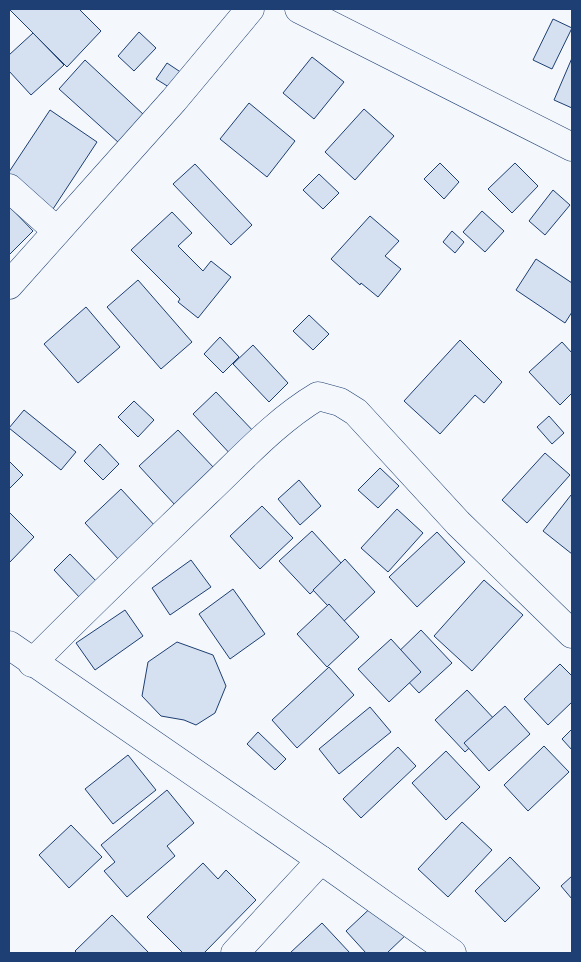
<svg xmlns="http://www.w3.org/2000/svg" width="581" height="962" font-family="'Source Sans 3',sans-serif">
<style>
.building{fill:#d5e0f0;stroke:#1d3f73}
.lines{fill:none;stroke-linecap:round;stroke-linejoin:round}
.minor-casing{stroke:#1d3f73;stroke-width:29}
.major-casing{stroke:#1d3f73;stroke-width:29}
.minor{stroke:#f4f7fb;stroke-width:28}
.major{stroke:#f4f7fb;stroke-width:28}
</style>
<rect width="100%" height="100%" fill="#f4f7fb"/>
<g class="building">
<path d="M 9,9 L 79,9 L 101,31 L 67,67 Z"/>
<path d="M 553,19 L 572,28 L 552,69 L 533,60 Z"/>
<path d="M 139,32 L 156,48 L 134,71 L 118,56 Z"/>
<path d="M 33,33 L 64,65 L 31,95 L 9,71 L 9,55 Z"/>
<path d="M 312,57 L 344,82 L 314,119 L 283,93 Z"/>
<path d="M 572,58 L 572,108 L 554,100 Z"/>
<path d="M 85,60 L 144,115 L 119,143 L 59,89 Z"/>
<path d="M 167,63 L 182,73 L 172,89 L 156,79 Z"/>
<path d="M 249,103 L 295,141 L 267,177 L 220,139 Z"/>
<path d="M 364,109 L 394,136 L 355,180 L 325,152 Z"/>
<path d="M 50,110 L 97,142 L 51,212 L 9,182 L 9,172 Z"/>
<path d="M 440,163 L 459,182 L 444,199 L 424,179 Z"/>
<path d="M 515,163 L 538,186 L 512,213 L 488,189 Z"/>
<path d="M 195,164 L 252,225 L 231,245 L 173,184 Z"/>
<path d="M 319,174 L 339,193 L 323,209 L 303,190 Z"/>
<path d="M 553,190 L 570,205 L 545,235 L 529,221 Z"/>
<path d="M 9,206 L 33,231 L 9,255 Z"/>
<path d="M 482,211 L 504,231 L 485,252 L 463,232 Z"/>
<path d="M 172,212 L 192,233 L 178,246 L 203,271 L 211,261 L 231,277 L 198,318 L 178,302 L 180,299 L 131,250 Z"/>
<path d="M 370,216 L 399,241 L 385,256 L 401,269 L 378,297 L 361,283 L 360,285 L 331,259 Z"/>
<path d="M 452,231 L 464,242 L 455,253 L 443,242 Z"/>
<path d="M 536,259 L 572,283 L 572,312 L 565,323 L 516,290 Z"/>
<path d="M 138,280 L 192,342 L 161,369 L 107,307 Z"/>
<path d="M 86,307 L 120,347 L 78,383 L 44,344 Z"/>
<path d="M 309,315 L 329,334 L 313,350 L 293,331 Z"/>
<path d="M 220,337 L 239,357 L 223,373 L 204,354 Z"/>
<path d="M 460,340 L 502,382 L 484,403 L 475,395 L 440,434 L 404,401 Z"/>
<path d="M 562,342 L 572,353 L 572,393 L 560,405 L 529,372 Z"/>
<path d="M 253,345 L 288,383 L 269,402 L 233,364 Z"/>
<path d="M 216,392 L 257,435 L 234,458 L 193,414 Z"/>
<path d="M 134,401 L 154,420 L 138,437 L 118,417 Z"/>
<path d="M 24,410 L 76,452 L 61,470 L 9,428 Z"/>
<path d="M 549,416 L 564,433 L 552,444 L 537,427 Z"/>
<path d="M 178,430 L 215,469 L 176,506 L 139,466 Z"/>
<path d="M 100,444 L 119,464 L 103,480 L 84,461 Z"/>
<path d="M 545,453 L 570,475 L 527,523 L 502,500 Z"/>
<path d="M 9,461 L 23,475 L 9,489 Z"/>
<path d="M 380,468 L 399,486 L 378,508 L 358,490 Z"/>
<path d="M 299,480 L 321,506 L 300,525 L 278,499 Z"/>
<path d="M 121,489 L 156,527 L 120,561 L 85,523 Z"/>
<path d="M 571,495 L 572,496 L 572,554 L 543,531 Z"/>
<path d="M 262,506 L 293,538 L 260,569 L 230,536 Z"/>
<path d="M 397,509 L 423,533 L 388,572 L 361,548 Z"/>
<path d="M 9,512 L 34,537 L 10,562 L 9,562 Z"/>
<path d="M 312,531 L 342,564 L 310,594 L 279,561 Z"/>
<path d="M 437,532 L 465,562 L 417,607 L 389,577 Z"/>
<path d="M 70,554 L 98,583 L 81,599 L 54,570 Z"/>
<path d="M 345,559 L 375,592 L 343,622 L 313,590 Z"/>
<path d="M 191,560 L 211,587 L 170,615 L 152,588 Z"/>
<path d="M 484,580 L 523,615 L 472,671 L 434,636 Z"/>
<path d="M 233,589 L 265,634 L 230,659 L 199,614 Z"/>
<path d="M 329,604 L 359,637 L 327,667 L 297,634 Z"/>
<path d="M 125,610 L 143,636 L 95,670 L 76,643 Z"/>
<path d="M 421,630 L 452,663 L 419,693 L 389,661 Z"/>
<path d="M 391,639 L 421,672 L 389,702 L 358,669 Z"/>
<path d="M 177,642 L 213,655 L 226,686 L 215,713 L 196,725 L 184,720 L 161,716 L 142,696 L 148,662 Z"/>
<path d="M 560,664 L 572,676 L 572,702 L 548,725 L 524,699 Z"/>
<path d="M 329,667 L 354,695 L 297,748 L 272,720 Z"/>
<path d="M 467,690 L 497,722 L 465,752 L 435,720 Z"/>
<path d="M 505,706 L 530,734 L 489,771 L 464,743 Z"/>
<path d="M 370,707 L 391,732 L 339,774 L 319,749 Z"/>
<path d="M 572,729 L 572,750 L 562,739 Z"/>
<path d="M 258,732 L 286,759 L 275,770 L 247,744 Z"/>
<path d="M 544,746 L 569,772 L 528,811 L 504,785 Z"/>
<path d="M 398,747 L 416,766 L 361,818 L 343,799 Z"/>
<path d="M 446,751 L 480,787 L 446,820 L 412,783 Z"/>
<path d="M 128,755 L 156,790 L 113,824 L 85,789 Z"/>
<path d="M 167,790 L 194,823 L 167,846 L 175,856 L 127,897 L 104,871 L 115,862 L 101,845 Z"/>
<path d="M 462,822 L 492,850 L 448,897 L 418,869 Z"/>
<path d="M 71,825 L 102,857 L 69,888 L 39,855 Z"/>
<path d="M 510,857 L 540,888 L 505,922 L 475,891 Z"/>
<path d="M 203,863 L 218,879 L 226,870 L 256,900 L 204,953 L 183,953 L 147,917 Z"/>
<path d="M 572,876 L 572,899 L 561,886 Z"/>
<path d="M 378,901 L 408,933 L 387,953 L 366,953 L 346,931 Z"/>
<path d="M 112,915 L 149,953 L 77,953 L 75,951 Z"/>
<path d="M 322,923 L 350,953 L 290,953 Z"/>
</g>
<g class="lines">
<defs>
<g id="minor">
<path d="M 9,188 L 57,231"/>
<path d="M 9,285 L 174,100 L 250,9"/>
<path d="M 9,645 L 321,860 L 452,953"/>
<path d="M 32,663 C 89,605 148,549 206,493 C 242,459 276,421 318,396 L 340,402 L 356,412 L 458,523 L 572,634"/>
<path d="M 235,953 L 321,860"/>
</g>
<path id="major" d="M 299,9 L 572,147"/>
</defs>
<use href="#minor" class="minor-casing"/>
<use href="#major" class="major-casing"/>
<use href="#minor" class="minor"/>
<use href="#major" class="major"/>
</g>
<rect width="581" height="962" fill="none" stroke="#1d3f73" stroke-width="20"/>
</svg>
